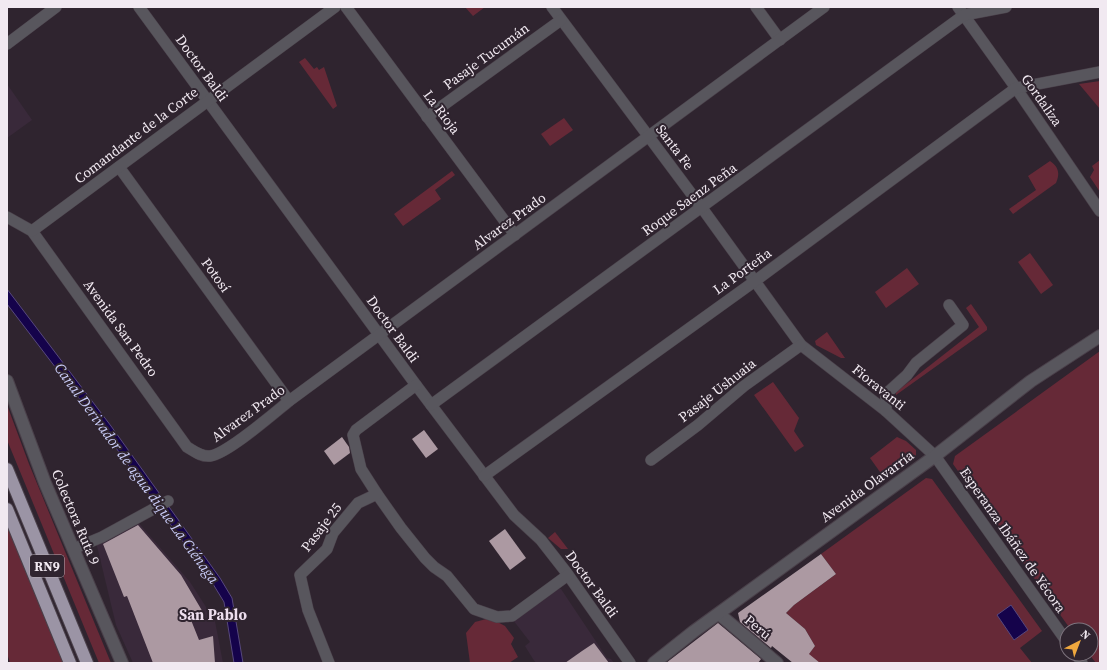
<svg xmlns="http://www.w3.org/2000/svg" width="1107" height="670" font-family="'Source Serif 4',serif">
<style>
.built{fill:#39293a}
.green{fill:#662937}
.water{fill:#15034b;stroke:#57487d}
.building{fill:#ac99a2}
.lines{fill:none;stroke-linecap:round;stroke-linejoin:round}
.minor-casing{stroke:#4a404a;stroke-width:12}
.tertiary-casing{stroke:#4a404a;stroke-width:14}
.motorway-casing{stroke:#4a404a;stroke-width:14}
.minor{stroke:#58565d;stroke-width:11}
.tertiary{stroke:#58565d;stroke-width:12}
.motorway{stroke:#9b94a5;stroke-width:12}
.labels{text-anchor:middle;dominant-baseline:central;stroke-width:4;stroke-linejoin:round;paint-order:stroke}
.shield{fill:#2f242f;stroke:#b7aeb7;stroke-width:1}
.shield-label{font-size:13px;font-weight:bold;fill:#f1e9f1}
.street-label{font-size:14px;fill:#f1e9f1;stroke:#2f242f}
.water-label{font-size:15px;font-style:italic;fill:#c7caf5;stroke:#2f242f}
.neighbourhood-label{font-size:15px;font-weight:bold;fill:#eddeee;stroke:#2f242f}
</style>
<rect width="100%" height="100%" fill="#2f242f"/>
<g class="built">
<path d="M 7,84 L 32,120 L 7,138 Z"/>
<path d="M 137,521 L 190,582 L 215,621 L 223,663 L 133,663 L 116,625 L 96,542 Z"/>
<path d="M 558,588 L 561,589 L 607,658 L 611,659 L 614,663 L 536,663 L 533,659 L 525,646 L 530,642 L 513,620 Z"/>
</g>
<g class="green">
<path d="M 465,7 L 485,7 L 473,16 Z"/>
<path d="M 305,58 L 314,69 L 317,67 L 319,70 L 324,67 L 337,106 L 333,109 L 299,62 Z"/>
<path d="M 1100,81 L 1100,109 L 1079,84 Z"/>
<path d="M 564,118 L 573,130 L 550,146 L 541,134 Z"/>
<path d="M 1100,160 L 1100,192 L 1090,177 L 1094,170 L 1092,166 Z"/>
<path d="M 1050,161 C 1059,167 1060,174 1056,183 L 1013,214 L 1009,209 L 1036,190 L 1028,176 Z"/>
<path d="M 452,171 L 455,175 L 435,190 L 441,199 L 403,226 L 394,214 Z"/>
<path d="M 1030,253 L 1053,285 L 1041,294 L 1018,262 Z"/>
<path d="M 907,268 L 919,284 L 886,308 L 875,292 Z"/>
<path d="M 971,304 L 987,327 L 987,330 L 896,395 L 896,392 L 979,327 L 966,308 Z"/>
<path d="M 827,332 L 845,358 L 841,358 L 816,345 L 815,341 Z"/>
<path d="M 1100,351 L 1100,663 L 1096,663 L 1089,654 L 1091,654 L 1091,630 L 1071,630 L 953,464 L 955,456 Z"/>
<path d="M 773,382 L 799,418 L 794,431 L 804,446 L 795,452 L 754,395 Z"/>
<path d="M 7,405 L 29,464 L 111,663 L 99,663 L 7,440 Z"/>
<path d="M 897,437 L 906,441 L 916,450 L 916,456 L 885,479 L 870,458 Z"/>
<path d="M 926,478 L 932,479 L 1042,631 L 1020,648 L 1032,663 L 802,663 L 815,646 L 805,629 L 786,613 L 794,605 L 836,574 L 821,554 Z"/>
<path d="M 7,525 L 64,663 L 10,663 L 7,653 Z"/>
<path d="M 555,532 L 568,549 L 561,549 L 548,538 Z"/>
<path d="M 490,618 L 505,626 L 514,638 L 511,644 L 518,657 L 509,663 L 470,663 L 466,633 L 475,622 Z"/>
</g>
<g class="water">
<path d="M 7,289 L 111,426 L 220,578 L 232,598 L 243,663 L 234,663 L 224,602 L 213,584 L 104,431 L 7,304 Z"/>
<path d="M 1011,605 L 1028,630 L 1014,640 L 997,615 Z"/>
</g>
<g class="building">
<path d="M 424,430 L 438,449 L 426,458 L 412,439 Z"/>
<path d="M 342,437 L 349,447 L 350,453 L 334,465 L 324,451 Z"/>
<path d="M 138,525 L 181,575 L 204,614 L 191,620 L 199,640 L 213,636 L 215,663 L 153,663 L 127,596 L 124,597 L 103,544 Z"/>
<path d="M 505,529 L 526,558 L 510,570 L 489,541 Z"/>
<path d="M 821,554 L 836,574 L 794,605 L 786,613 L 805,629 L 815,646 L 809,654 L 820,663 L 793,663 L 772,646 L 771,648 L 740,622 L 738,613 Z"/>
<path d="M 718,623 L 761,659 L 758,663 L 666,663 Z"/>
<path d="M 594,643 L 609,663 L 565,663 L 582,651 Z"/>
</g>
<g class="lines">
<defs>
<g id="minor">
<path d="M 139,7 L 416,385 L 514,515 L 541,540 L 566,572 L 630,663"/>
<path d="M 346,7 L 515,235"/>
<path d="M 552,7 L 702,208 L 801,345 L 886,411 L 935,456 L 1067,642"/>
<path d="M 756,7 L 780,40"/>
<path d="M 958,7 L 1016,88 L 1100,211"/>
<path d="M 7,44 L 56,7"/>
<path d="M 427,117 L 561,20"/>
<path d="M 119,167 L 289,401"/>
<path d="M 7,217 L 32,231 L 187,447 C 194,451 201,457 210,456 C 227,454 273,414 289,401 L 824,7"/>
<path d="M 32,231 L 335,7"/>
<path d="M 431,405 L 964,15 L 1006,7"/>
<path d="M 886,411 L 886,394 L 907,375 L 916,363 L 963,325 L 949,305"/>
<path d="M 651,460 L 698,425 L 744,386 L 801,345"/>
<path d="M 484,476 L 755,281 L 1016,88 L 1100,72"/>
<path d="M 377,494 L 401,528 L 425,558 L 434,567 L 447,576 L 474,609 L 497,617 L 512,616 L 568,575"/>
<path d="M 73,549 L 102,537 L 168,501"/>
<path d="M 1076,654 L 1082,663"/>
<path d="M 329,663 L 308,610 L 300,575 L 327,549 L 333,533 L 358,503 L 377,494 L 361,469 L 353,435 L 356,430 L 416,385"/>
</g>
<g id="tertiary">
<path d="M 7,381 L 45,483 L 122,663"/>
<path d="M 719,614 L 777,663"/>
<path d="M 654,663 L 693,632 L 935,456 L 1031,381 L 1100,336"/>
</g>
<g id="motorway">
<path d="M 7,469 L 87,663"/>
<path d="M 7,509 L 70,663"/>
</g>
</defs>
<use href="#minor" class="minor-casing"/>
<use href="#tertiary" class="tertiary-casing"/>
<use href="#motorway" class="motorway-casing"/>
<use href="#minor" class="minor"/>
<use href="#tertiary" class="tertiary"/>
<use href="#motorway" class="motorway"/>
</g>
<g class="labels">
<rect class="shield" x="30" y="555" width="34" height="22" rx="3"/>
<g class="shield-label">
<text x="47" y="566">RN9</text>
</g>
<g class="street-label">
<text transform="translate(486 56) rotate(-36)">Pasaje Tucumán</text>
<text transform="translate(202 68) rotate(54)">Doctor Baldi</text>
<text transform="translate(1042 100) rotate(55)">Gordaliza</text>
<text transform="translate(442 112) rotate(53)">La Rioja</text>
<text transform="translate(136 135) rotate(-37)">Comandante de la Corte</text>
<text transform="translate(675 147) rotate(53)">Santa Fe</text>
<text transform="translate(689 199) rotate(-36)">Roque Saenz Peña</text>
<text transform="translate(509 221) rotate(-36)">Alvarez Prado</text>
<text transform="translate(742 271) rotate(-36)">La Porteña</text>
<text transform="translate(216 275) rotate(54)">Potosí</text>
<text transform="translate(121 328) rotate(54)">Avenida San Pedro</text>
<text transform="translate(393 329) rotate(54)">Doctor Baldi</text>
<text transform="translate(879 387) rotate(39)">Fioravanti</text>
<text transform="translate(717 390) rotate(-38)">Pasaje Ushuaia</text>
<text transform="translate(248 413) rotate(-36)">Alvarez Prado</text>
<text transform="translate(867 486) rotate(-36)">Avenida Olavarría</text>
<text transform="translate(76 517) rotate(67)">Colectora Ruta 9</text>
<text transform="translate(321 527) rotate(-53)">Pasaje 25</text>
<text transform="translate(1013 540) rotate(55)">Esperanza Ibáñez de Yécora</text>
<text transform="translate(592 584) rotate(54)">Doctor Baldi</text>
<text transform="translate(758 627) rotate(40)">Perú</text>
</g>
<g class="water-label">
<text transform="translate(137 473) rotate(54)">Canal Derivador de agua dique La Ciénaga</text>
</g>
<g class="neighbourhood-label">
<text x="213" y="614">San Pablo</text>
</g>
</g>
<rect width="1107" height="670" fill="none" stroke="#f1e9f1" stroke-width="16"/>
<g transform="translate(1079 642) rotate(42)"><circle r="19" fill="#2f242f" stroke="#7d737d"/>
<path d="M0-3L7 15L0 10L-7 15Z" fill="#efa73e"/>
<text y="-6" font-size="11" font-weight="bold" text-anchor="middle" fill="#f1e9f1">N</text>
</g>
</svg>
